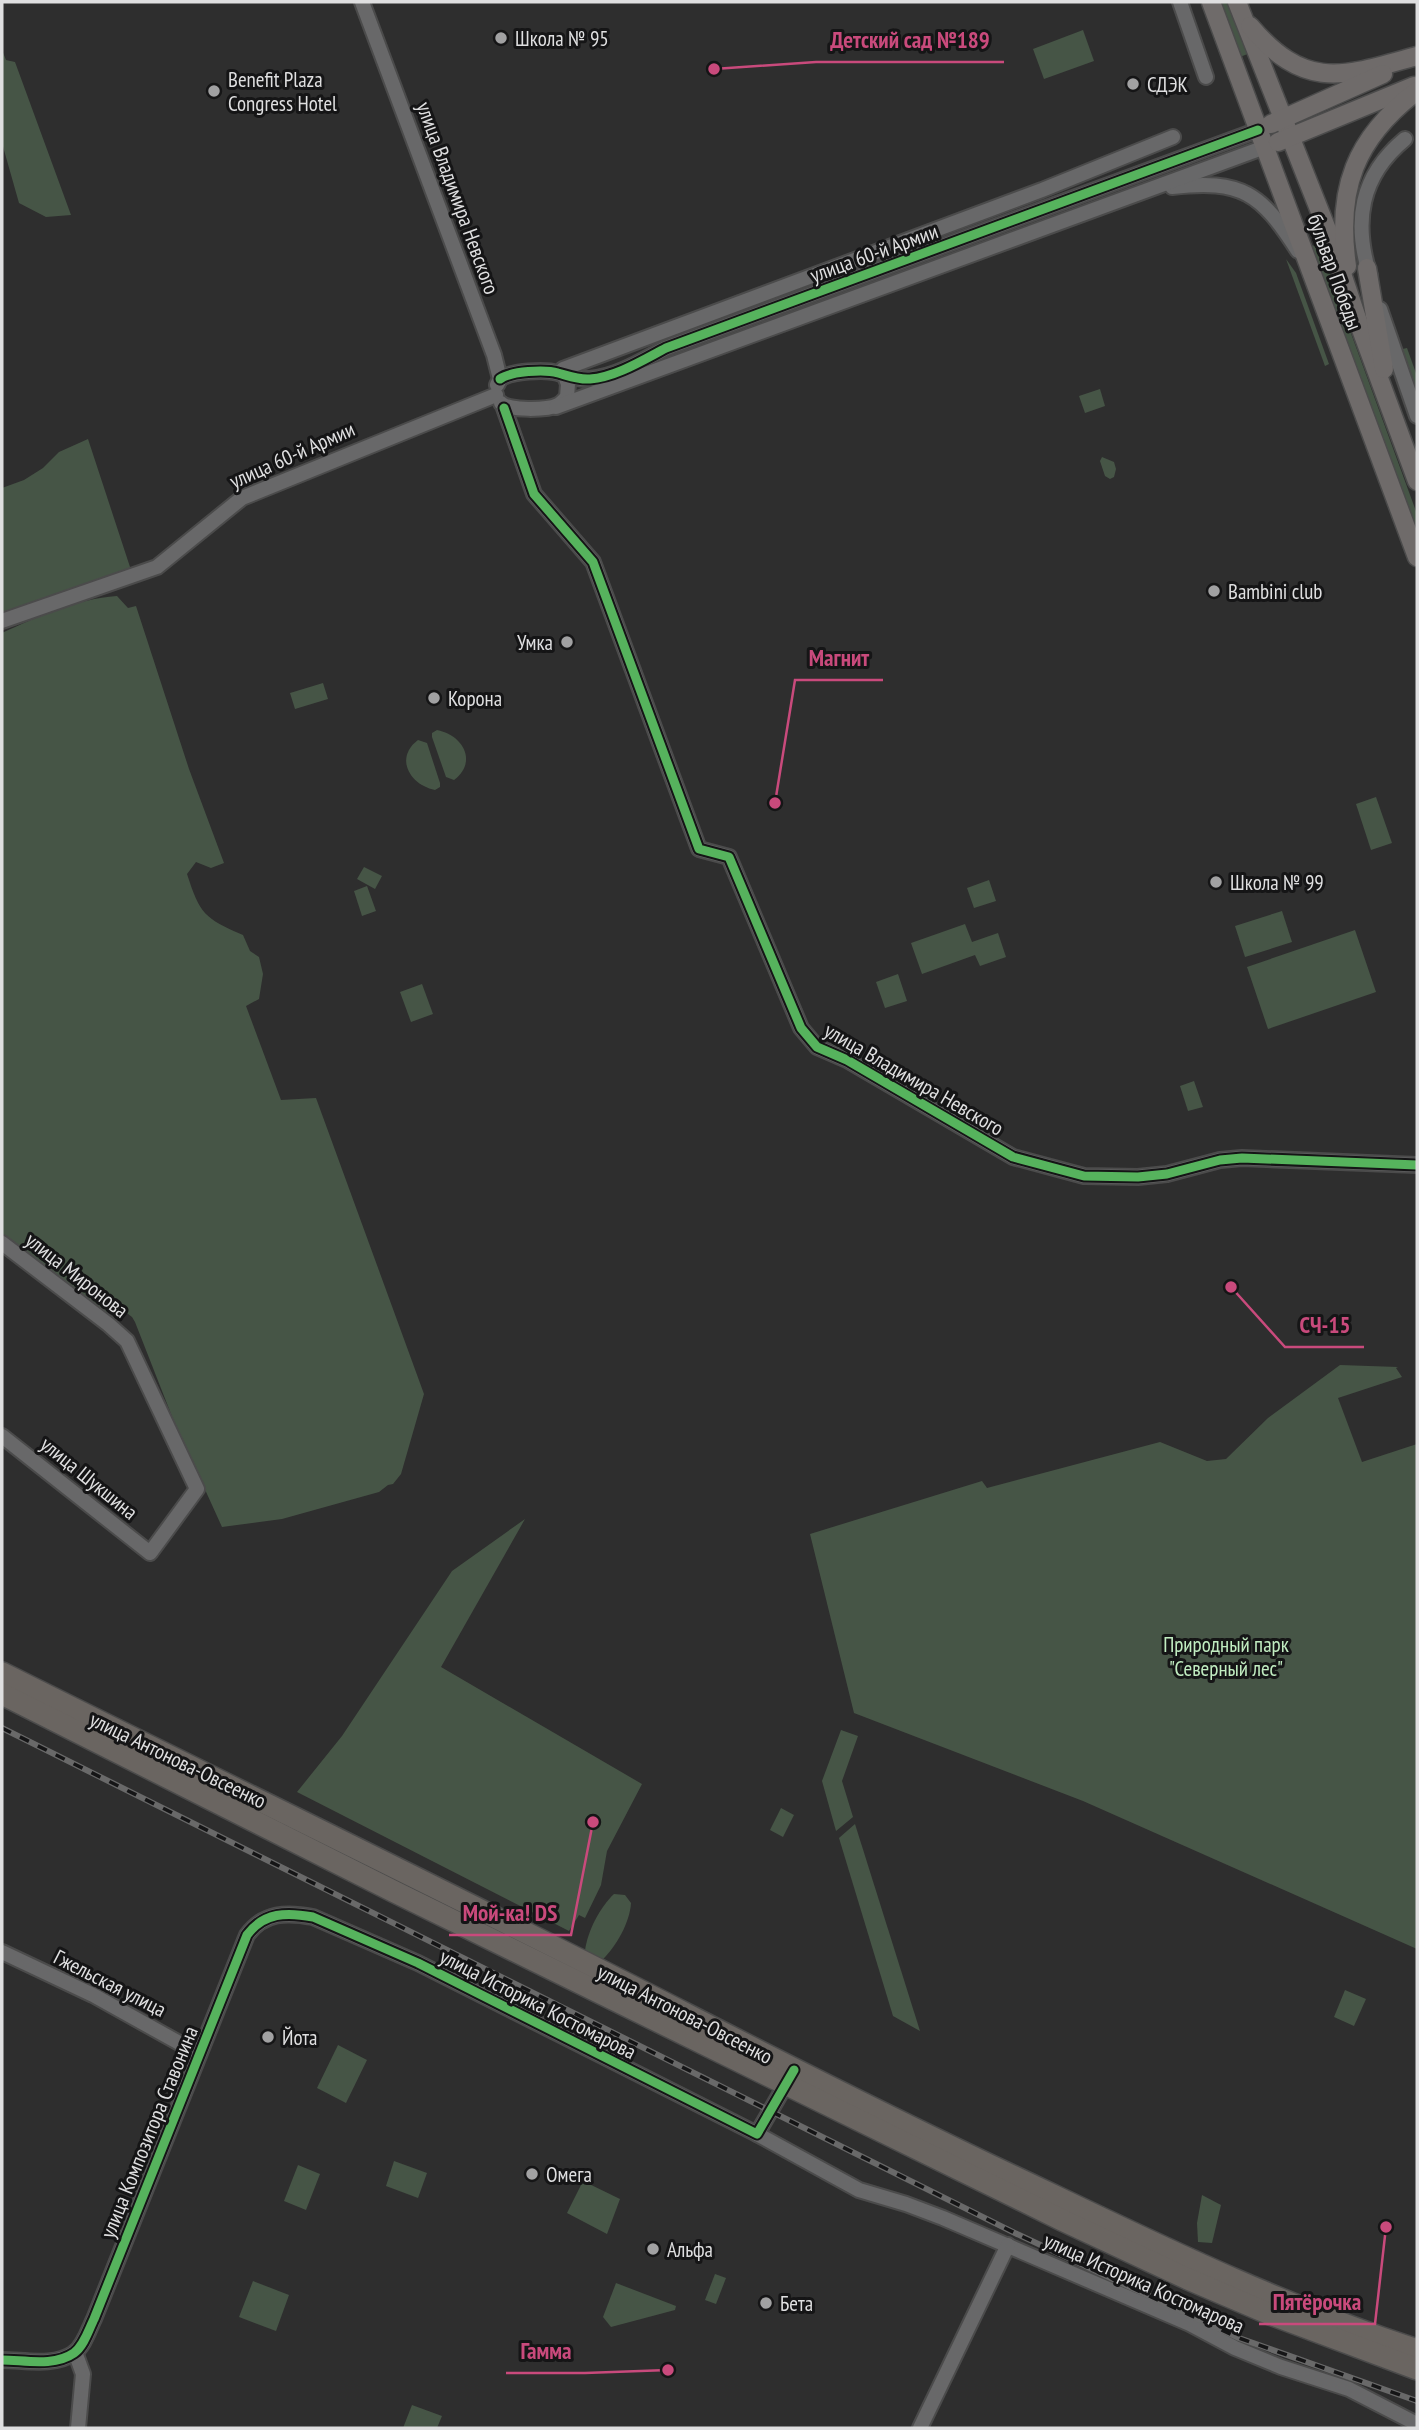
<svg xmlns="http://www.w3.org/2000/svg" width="1419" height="2430" font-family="'PT Sans Narrow',sans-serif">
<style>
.green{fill:#465546}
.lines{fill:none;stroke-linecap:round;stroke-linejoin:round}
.minor-casing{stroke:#4b4b4b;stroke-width:18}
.major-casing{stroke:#4b4b4b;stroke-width:21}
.highway-casing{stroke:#4b4b4b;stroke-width:24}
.minor{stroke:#686869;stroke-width:14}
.major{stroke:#6f6b6a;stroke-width:18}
.highway{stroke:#6a6561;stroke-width:21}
.rail-casing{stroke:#696969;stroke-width:6}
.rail{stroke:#151516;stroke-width:3.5;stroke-dasharray:10;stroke-linecap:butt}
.cycleway-casing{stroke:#151516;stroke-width:13}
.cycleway{stroke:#56b35d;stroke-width:9}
.poi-dot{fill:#a1a1a2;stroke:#151516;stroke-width:2.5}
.labels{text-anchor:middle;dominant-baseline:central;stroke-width:6;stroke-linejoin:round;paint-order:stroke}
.poi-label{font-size:21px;fill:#dfdfe0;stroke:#151516;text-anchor:start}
.street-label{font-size:21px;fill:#dfdfe0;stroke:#151516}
.park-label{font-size:21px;fill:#c1edc1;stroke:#151516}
.leader{fill:none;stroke:#c94a7c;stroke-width:2.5}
.callout-dot{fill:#c94a7c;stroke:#151516;stroke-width:2.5}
.callout-label{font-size:23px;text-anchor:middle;font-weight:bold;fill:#c94a7c;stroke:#151516;stroke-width:6;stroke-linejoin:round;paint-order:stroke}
</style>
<rect width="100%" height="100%" fill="#2e2e2e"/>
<g class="green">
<path d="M 1219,2 L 1231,2 L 1250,53 L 1240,57 Z"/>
<path d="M 1083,30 L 1094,61 L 1044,79 L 1033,49 Z"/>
<path d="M 2,50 L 6,60 L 15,62 L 71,215 L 46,217 L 19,203 L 2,143 Z"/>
<path d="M 1309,245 L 1324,247 L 1333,284 L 1417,514 L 1417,534 Z"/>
<path d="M 1286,259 L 1296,273 L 1329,364 L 1325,366 Z"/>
<path d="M 1407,348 L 1417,376 L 1417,401 L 1398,350 Z"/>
<path d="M 1100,389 L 1105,406 L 1085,413 L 1079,396 Z"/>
<path d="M 88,439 L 131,570 L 2,613 L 2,488 L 24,480 L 43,468 L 59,452 Z"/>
<path d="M 1102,457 L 1114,462 L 1116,469 L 1114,477 L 1110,479 L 1105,476 L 1100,461 Z"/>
<path d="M 117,596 L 128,608 L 136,606 L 189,769 L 224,863 L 211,868 L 196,862 L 187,874 C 200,914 204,918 243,935 L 250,951 L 259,957 L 263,974 L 259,999 L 246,1006 L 281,1100 L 316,1098 L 424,1394 L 401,1474 L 393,1484 L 388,1485 L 379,1492 L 282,1519 L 222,1527 L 173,1419 L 135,1322 L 132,1317 L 107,1298 L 108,1324 L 2,1243 L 2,633 C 39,616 76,599 117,596 Z"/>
<path d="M 323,683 L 328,699 L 295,709 L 290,693 Z"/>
<path d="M 437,730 C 463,735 478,762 454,780 L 446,777 L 432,737 L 432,733 Z"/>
<path d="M 418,740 L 427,743 L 440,783 L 440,787 L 435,790 C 410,785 394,758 418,740 Z"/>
<path d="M 1376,797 L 1392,843 L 1371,850 L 1356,804 Z"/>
<path d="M 364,867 L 382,876 L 375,889 L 357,879 Z"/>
<path d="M 989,880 L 996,901 L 974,908 L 967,888 Z"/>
<path d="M 367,886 L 376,911 L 362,916 L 354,891 Z"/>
<path d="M 1282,911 L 1292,942 L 1245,957 L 1235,926 Z"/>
<path d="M 965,924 L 972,942 L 998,933 L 1006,957 L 980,966 L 975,955 L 922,974 L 911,943 Z"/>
<path d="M 1355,930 L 1376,992 L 1268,1029 L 1247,967 Z"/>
<path d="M 898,974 L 907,1001 L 885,1008 L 876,982 Z"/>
<path d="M 422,984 L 433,1014 L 411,1022 L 400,992 Z"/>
<path d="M 1194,1081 L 1203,1107 L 1188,1111 L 1180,1086 Z"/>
<path d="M 1340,1365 L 1398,1367 L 1396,1368 L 1402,1377 L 1338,1398 L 1362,1462 L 1417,1444 L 1417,1949 L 1083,1801 L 854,1713 L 810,1534 L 982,1481 L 987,1488 L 1160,1442 L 1207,1461 L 1226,1459 L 1268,1418 Z"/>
<path d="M 525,1519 L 441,1667 L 642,1784 L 607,1851 L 601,1885 L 585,1918 L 579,1915 L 569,1931 L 297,1792 L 342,1736 L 452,1571 Z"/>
<path d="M 841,1730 L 858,1736 L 842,1781 L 853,1817 L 836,1831 L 822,1781 Z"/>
<path d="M 781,1808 L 794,1815 L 783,1837 L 770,1830 Z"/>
<path d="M 855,1824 L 920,2031 L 893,2016 L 839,1838 Z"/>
<path d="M 614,1894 L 625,1895 L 631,1903 C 630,1922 616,1947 602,1960 L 585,1951 C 587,1932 600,1907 614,1894 Z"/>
<path d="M 1345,1990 L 1366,1999 L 1354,2026 L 1334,2017 Z"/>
<path d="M 338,2045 L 367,2060 L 346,2103 L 317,2088 Z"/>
<path d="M 394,2161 L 427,2173 L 418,2198 L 386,2186 Z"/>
<path d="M 298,2165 L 320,2174 L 306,2210 L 284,2201 Z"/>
<path d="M 583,2181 L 620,2199 L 607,2234 L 567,2213 Z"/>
<path d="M 1202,2195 L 1221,2205 L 1212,2243 L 1198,2242 L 1197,2223 Z"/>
<path d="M 715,2274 L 726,2278 L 716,2304 L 705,2300 Z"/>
<path d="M 253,2281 L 289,2295 L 276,2331 L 239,2317 Z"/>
<path d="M 616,2283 L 676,2306 L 675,2310 L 611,2327 L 603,2317 Z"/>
<path d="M 412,2405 L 442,2416 L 437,2428 L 403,2428 Z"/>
</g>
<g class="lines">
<defs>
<g id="minor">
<path d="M 362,2 L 494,355 L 500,379 L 497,385"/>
<path d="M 1180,2 L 1206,77"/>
<path d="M 1172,187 C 1242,179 1261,193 1298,251"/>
<path d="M 1370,276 C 1353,222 1360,176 1405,139"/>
<path d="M 1380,309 L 1417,416"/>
<path d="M 563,369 L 1042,190 L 1173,137"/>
<path d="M 500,379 C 511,371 545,369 558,373 C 569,376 579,380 590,379 C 616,377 643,360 666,348 L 1258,130"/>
<path d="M 501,403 C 508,411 548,410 558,405 C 562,403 564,400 567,397 L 568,384 L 565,376"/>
<path d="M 556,407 L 1265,147"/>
<path d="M 504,408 L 534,494 L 593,562 L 699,849 L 729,857 L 801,1028 L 817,1047 L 847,1060 L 1013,1157 L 1084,1176 L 1138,1177 L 1167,1174 L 1220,1160 L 1242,1158 L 1417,1165"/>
<path d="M 2,621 L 157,567 L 242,498 L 496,395"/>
<path d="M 2,1243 L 108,1324 L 127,1341 L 197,1489 L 150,1553 L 2,1436"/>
<path d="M 2,1952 L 93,1995 L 199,2054"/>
<path d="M 757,2134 L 859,2190 L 906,2204 L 943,2218 L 1190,2324 L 1235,2348 L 1281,2367 L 1349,2389 L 1417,2424"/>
<path d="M 75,2352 L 83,2374 L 78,2428"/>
<path d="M 2,2360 C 24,2360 54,2367 74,2353 C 84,2346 89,2329 94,2319 L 247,1935 C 264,1912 287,1912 313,1917 L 418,1963 L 757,2134 L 790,2077"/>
<path d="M 920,2428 L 1008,2245"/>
</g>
<g id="major">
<path d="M 1211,2 L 1417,557"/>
<path d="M 1237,2 L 1328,232 L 1359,324 L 1417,481"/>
<path d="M 1250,26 C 1306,92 1344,76 1417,56"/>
<path d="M 1271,124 L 1383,74"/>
<path d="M 1278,142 L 1414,86"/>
<path d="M 1347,266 C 1336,189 1355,138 1417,91"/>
<path d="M 1367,268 L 1384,369"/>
</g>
<g id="highway">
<path d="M 2,1673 C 232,1788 465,1900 694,2018 C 813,2079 933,2139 1055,2196 C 1174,2253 1292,2309 1417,2350"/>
<path d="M 2,1694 L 395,1892 L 1062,2220 L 1188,2279 L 1270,2314 L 1417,2369"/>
</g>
</defs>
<use href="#minor" class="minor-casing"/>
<use href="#major" class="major-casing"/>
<use href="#highway" class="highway-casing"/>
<use href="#minor" class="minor"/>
<use href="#major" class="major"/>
<use href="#highway" class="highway"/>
<defs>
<path id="rail" d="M 2,1728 L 1017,2234 L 1239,2338 L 1417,2401"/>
</defs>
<use href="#rail" class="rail-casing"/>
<use href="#rail" class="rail"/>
<defs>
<g id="cycleway">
<path d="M 500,379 C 511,371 545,369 558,373 C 569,376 579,380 590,379 C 616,377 643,360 666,348 L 1258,130"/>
<path d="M 504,408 L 534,494 L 593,562 L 699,849 L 729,857 L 801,1028 L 817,1047 L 847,1060 L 1013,1157 L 1084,1176 L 1138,1177 L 1167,1174 L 1220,1160 L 1242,1158 L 1417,1165"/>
<path d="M 2,2360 C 24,2360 54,2367 74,2353 C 84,2346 89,2329 94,2319 L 247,1935 C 264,1912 287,1912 313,1917 L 418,1963 L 757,2134 L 794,2070"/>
</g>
</defs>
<use href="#cycleway" class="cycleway-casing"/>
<use href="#cycleway" class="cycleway"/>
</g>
<g class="poi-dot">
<circle cx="501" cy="38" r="7"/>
<circle cx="1133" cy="84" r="7"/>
<circle cx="214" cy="91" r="7"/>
<circle cx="1214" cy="591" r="7"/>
<circle cx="567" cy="642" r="7"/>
<circle cx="434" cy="698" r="7"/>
<circle cx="1216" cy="882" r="7"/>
<circle cx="268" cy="2037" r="7"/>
<circle cx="532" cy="2174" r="7"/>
<circle cx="653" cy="2249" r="7"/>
<circle cx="766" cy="2303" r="7"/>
</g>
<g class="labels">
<g class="poi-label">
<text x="515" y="38">Школа № 95</text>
<text x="228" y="79">Benefit Plaza<tspan x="228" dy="24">Congress Hotel</tspan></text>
<text x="1147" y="84">СДЭК</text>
<text x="1228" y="591">Bambini club</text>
<text x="553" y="642" text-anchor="end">Умка</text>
<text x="448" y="698">Корона</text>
<text x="1230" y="882">Школа № 99</text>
<text x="282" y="2037">Йота</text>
<text x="546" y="2174">Омега</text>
<text x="667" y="2249">Альфа</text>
<text x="780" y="2303">Бета</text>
</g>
<g class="street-label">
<text transform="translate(458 198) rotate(70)">улица Владимира Невского</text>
<text transform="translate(874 253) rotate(-20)">улица 60-й Армии</text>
<text transform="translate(1335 272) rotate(70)">бульвар Победы</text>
<text transform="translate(292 455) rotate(-24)">улица 60-й Армии</text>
<text transform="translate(914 1079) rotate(30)">улица Владимира Невского</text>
<text transform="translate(77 1275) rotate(38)">улица Миронова</text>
<text transform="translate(89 1478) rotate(39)">улица Шукшина</text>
<text transform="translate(178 1760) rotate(26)">улица Антонова-Овсеенко</text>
<text transform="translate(110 1983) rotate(27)">Гжельская улица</text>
<text transform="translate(538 2004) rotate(27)">улица Историка Костомарова</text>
<text transform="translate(685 2014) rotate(27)">улица Антонова-Овсеенко</text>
<text transform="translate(149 2132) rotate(-68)">улица Композитора Ставонина</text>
<text transform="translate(1144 2283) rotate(24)">улица Историка Костомарова</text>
</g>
<g class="park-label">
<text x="1226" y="1644">Природный парк<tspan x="1226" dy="24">"Северный лес"</tspan></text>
</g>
</g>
<path class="leader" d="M714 69L816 62H1004M775 803L795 680H883M1231 1287L1285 1347H1364M593 1822L571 1935H449M1386 2227L1375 2324H1259M668 2370L585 2373H506"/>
<g class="callout-dot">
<circle cx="714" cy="69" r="7"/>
<circle cx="775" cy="803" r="7"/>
<circle cx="1231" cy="1287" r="7"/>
<circle cx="593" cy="1822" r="7"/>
<circle cx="1386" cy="2227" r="7"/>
<circle cx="668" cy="2370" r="7"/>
</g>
<g class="callout-label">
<text x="910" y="48">Детский сад №189</text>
<text x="839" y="666">Магнит</text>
<text x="1325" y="1333">СЧ-15</text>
<text x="510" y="1921">Мой-ка! DS</text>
<text x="1317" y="2310">Пятёрочка</text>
<text x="546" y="2359">Гамма</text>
</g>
<rect width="1419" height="2430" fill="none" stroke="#dfdfe0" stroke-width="7"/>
</svg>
